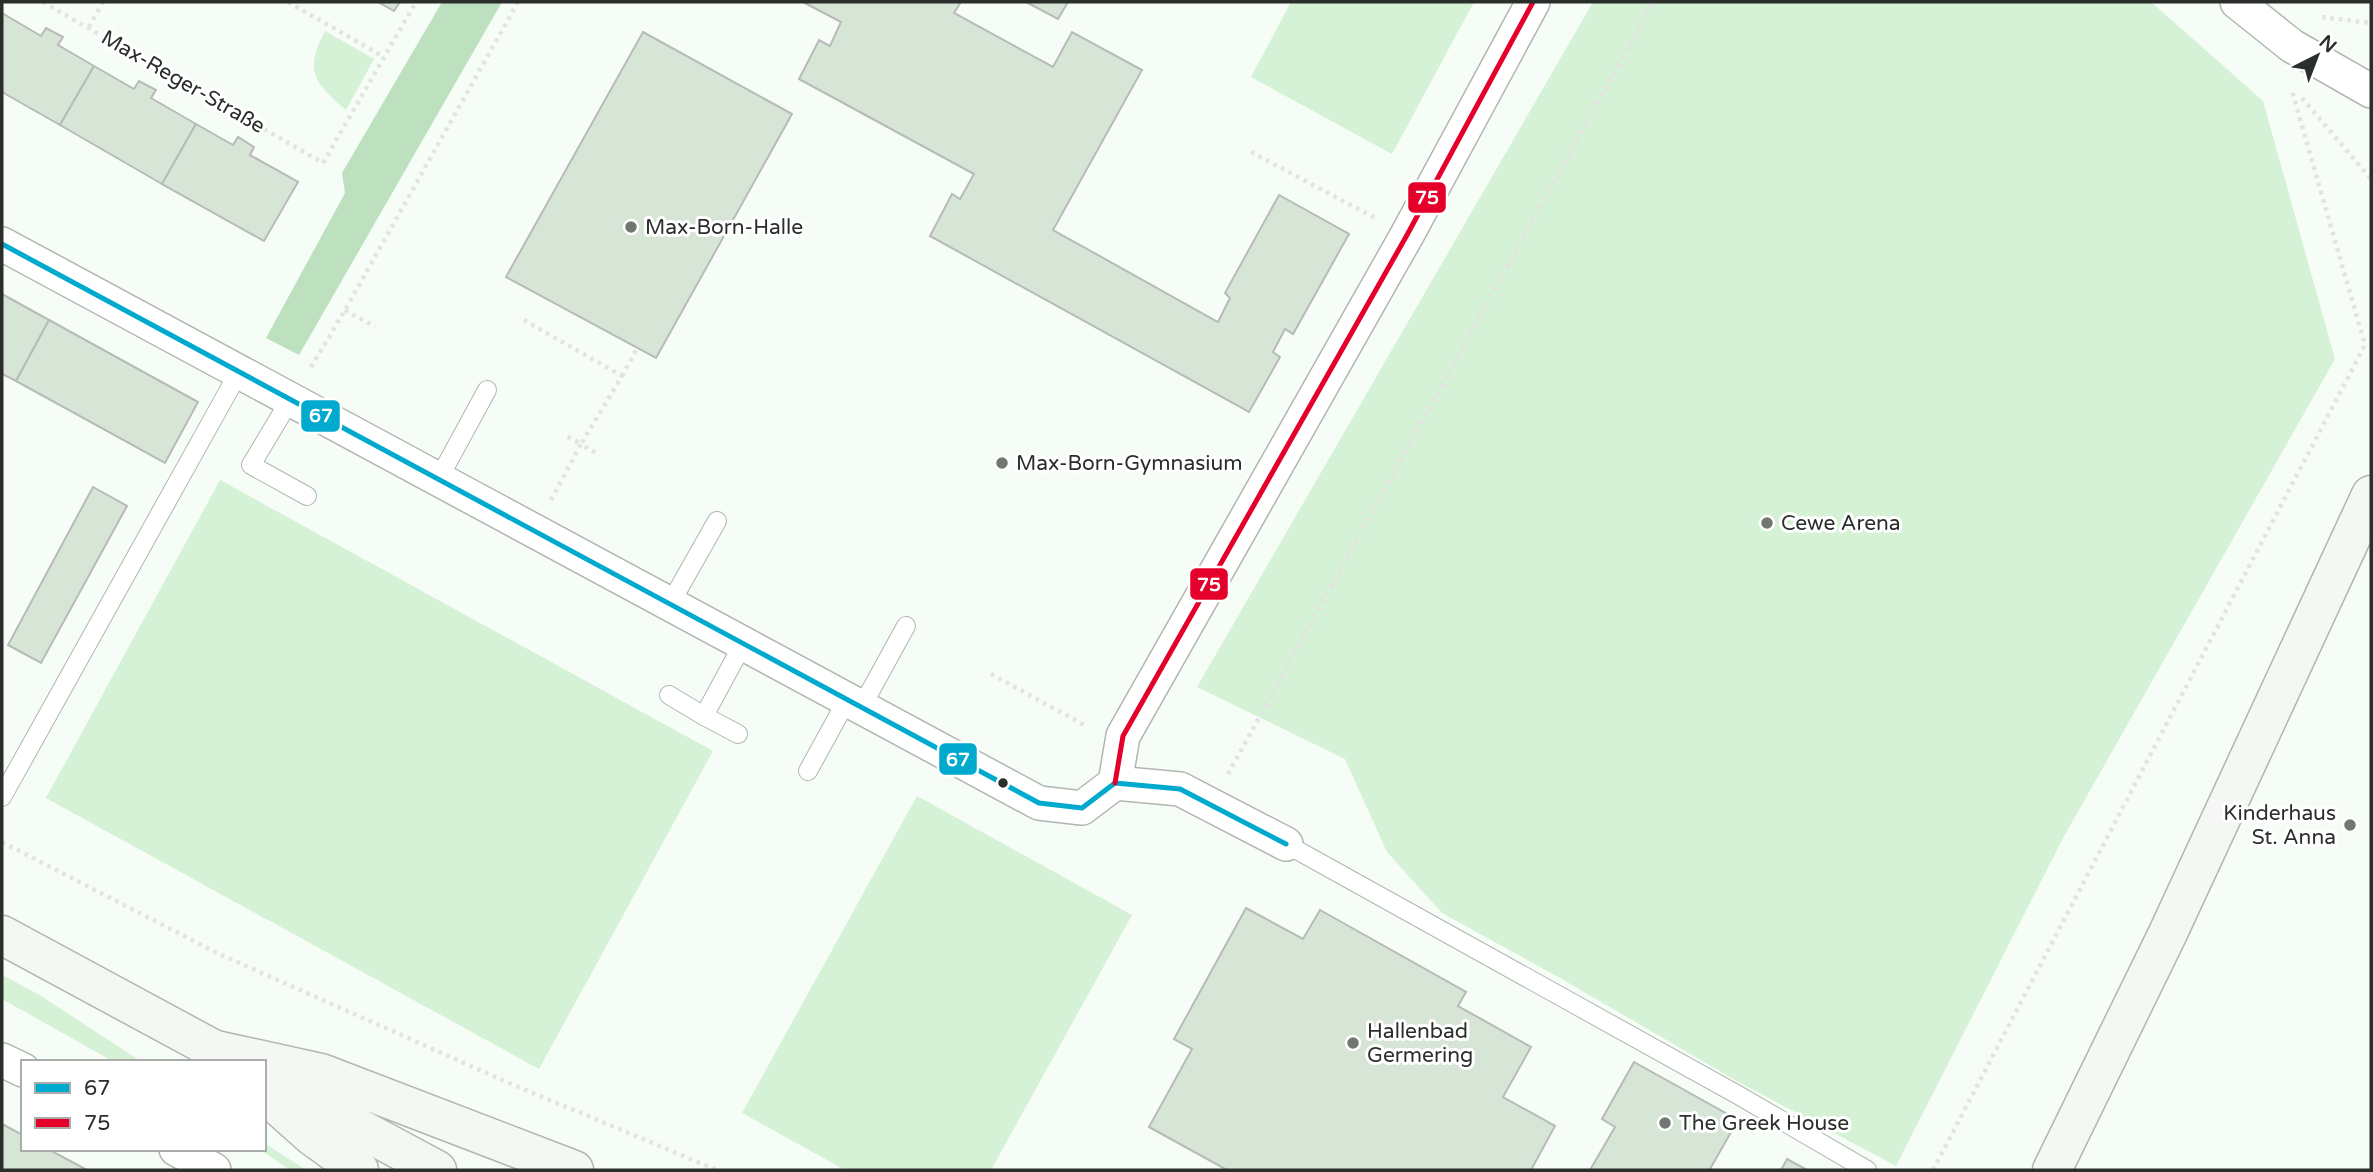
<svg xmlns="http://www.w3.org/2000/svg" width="2373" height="1172" font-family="'Varela Round',sans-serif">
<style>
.green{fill:#d5f1d6}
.forest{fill:#bde0bf}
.building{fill:#d7e5d7;stroke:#b7bbb7;stroke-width:2}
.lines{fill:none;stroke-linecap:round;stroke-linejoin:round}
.lane-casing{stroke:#b1b6b1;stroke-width:20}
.street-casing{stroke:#b1b6b1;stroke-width:36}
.secondary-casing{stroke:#b1b6b1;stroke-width:41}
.path{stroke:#e2e3e2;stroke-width:4.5;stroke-dasharray:3.5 5;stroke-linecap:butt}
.lane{stroke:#fefffe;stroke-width:18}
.street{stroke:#fefffe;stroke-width:33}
.secondary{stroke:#f4f7f4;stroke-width:38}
.bus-1-casing{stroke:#fff;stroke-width:10}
.bus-2-casing{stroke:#fff;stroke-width:10}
.bus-1{stroke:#00a9ce;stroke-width:5}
.bus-2{stroke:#e4002b;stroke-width:5}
.poi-dot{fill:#727772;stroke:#fff;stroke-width:2.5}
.bus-dot{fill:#2b2f2b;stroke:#fff;stroke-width:2.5}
.labels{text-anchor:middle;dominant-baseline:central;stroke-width:6;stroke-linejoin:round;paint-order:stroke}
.street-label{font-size:21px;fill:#2b2f2b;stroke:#fff}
.poi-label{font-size:21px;fill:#2b2f2b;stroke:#fff;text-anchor:start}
.line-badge{stroke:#fff;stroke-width:2.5}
.badge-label{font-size:19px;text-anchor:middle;font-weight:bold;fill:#fff}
</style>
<rect width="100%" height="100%" fill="#f6fcf6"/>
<g class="green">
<path d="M 1291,2 L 1474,2 L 1392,154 L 1251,77 Z"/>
<path d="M 1593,2 L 2151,2 L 2263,101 L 2335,359 L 2063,838 L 1896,1166 L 1735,1080 L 1560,978 L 1442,913 L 1387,852 L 1345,759 L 1197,687 Z"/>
<path d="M 325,31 L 374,59 L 346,110 C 314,83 304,70 325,31 Z"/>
<path d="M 220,480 L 713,751 L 539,1069 L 46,798 Z"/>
<path d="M 917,796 L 1132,915 L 991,1170 L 845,1170 L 742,1113 Z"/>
<path d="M 2,975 L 38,994 L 142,1062 L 114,1062 L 2,999 Z"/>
<path d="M 264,1143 L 306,1170 L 290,1170 L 259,1149 L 264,1149 Z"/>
</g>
<path class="forest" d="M 442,2 L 502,2 L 299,355 L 266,338 L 345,193 L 342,173 Z"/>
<g class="building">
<path d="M 378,2 L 400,2 L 394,11 Z"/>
<path d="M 803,2 L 961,2 L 954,13 L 1053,67 L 1072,32 L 1142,70 L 1053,230 L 1218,322 L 1230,298 L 1225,293 L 1279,195 L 1349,234 L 1293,334 L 1285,329 L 1273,352 L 1280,357 L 1249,412 L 930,236 L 952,194 L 960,199 L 974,174 L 799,79 L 819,40 L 830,46 L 841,22 Z"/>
<path d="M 1026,2 L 1068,2 L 1058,19 Z"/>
<path d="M 2,13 L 41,36 L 46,28 L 63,37 L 58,45 L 94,66 L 60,125 L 2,92 Z"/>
<path d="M 643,32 L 792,114 L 656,358 L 506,277 Z"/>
<path d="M 94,66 L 134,89 L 139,81 L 156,90 L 151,98 L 196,124 L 162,184 L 60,125 Z"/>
<path d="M 196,124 L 233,145 L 238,137 L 254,147 L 250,155 L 298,182 L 264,241 L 162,184 Z"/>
<path d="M 2,294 L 49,320 L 16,381 L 2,374 Z"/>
<path d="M 49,320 L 198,402 L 165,463 L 16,381 Z"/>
<path d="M 93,487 L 127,506 L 41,663 L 8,645 Z"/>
<path d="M 1246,908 L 1303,939 L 1320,910 L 1466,992 L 1458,1006 L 1531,1047 L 1503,1097 L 1555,1126 L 1531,1170 L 1227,1170 L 1149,1127 L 1192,1049 L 1174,1039 Z"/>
<path d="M 1634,1062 L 1738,1120 L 1710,1169 L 1713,1170 L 1590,1170 L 1615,1127 L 1602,1119 Z"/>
<path d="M 2,1124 L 23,1135 L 23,1149 L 48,1149 L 87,1170 L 2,1170 Z"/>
<path d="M 1787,1159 L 1807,1170 L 1781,1170 Z"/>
</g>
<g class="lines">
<defs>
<g id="lane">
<path d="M 290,400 L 251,465 L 307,496"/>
<path d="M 438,480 L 487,390"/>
<path d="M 670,604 L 717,521"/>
<path d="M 669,695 L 704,716 L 743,644"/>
<path d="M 861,708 L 906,626"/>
<path d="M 704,716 L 738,734"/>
<path d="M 808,771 L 847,700"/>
<path d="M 2,797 L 239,372"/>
<path d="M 1286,844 L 1738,1095 L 1867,1170"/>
</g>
<g id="street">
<path d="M 2237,2 L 2292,46 L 2371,91"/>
<path d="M 2,244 L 1039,803 L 1082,808 L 1115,783 L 1180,789 L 1286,844"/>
<path d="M 1115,783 L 1123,736 L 1407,235 L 1533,2"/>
<path d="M 2,1060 L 23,1070"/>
<path d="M 176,1149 L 214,1170"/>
</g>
<g id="secondary">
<path d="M 2,935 L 237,1062"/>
<path d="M 216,1050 L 321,1073 L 574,1170"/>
<path d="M 264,1077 L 437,1170"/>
<path d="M 266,1095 L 312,1136 L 359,1170"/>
<path d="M 2052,1170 L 2167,935 L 2371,495"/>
</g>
</defs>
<use href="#lane" class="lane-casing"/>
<use href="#street" class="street-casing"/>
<use href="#secondary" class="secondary-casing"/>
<g class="path">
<path d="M 43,2 L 323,163 L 416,2"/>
<path d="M 288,2 L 384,57"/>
<path d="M 2322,17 L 2371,23"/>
<path d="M 89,27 L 103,2"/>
<path d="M 2302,98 L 2371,179"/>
<path d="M 1251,152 L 1375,218"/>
<path d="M 345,310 L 375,327"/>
<path d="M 524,320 L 622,376 L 581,444 L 566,436"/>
<path d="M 311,367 L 345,310 L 518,2"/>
<path d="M 622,376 L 637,349"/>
<path d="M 551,500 L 581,444 L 599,455"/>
<path d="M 991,674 L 1088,727"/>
<path d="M 1228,774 L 1653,2"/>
<path d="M 2,842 L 217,953 L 509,1083 L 717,1170"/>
<path d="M 1933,1170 L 2365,345 L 2292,91"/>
</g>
<use href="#lane" class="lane"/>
<use href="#street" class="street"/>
<use href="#secondary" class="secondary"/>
<defs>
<path id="bus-1" d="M 2,244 L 1039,803 L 1082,808 L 1115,783 L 1180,789 L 1286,844"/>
<path id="bus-2" d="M 1115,783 L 1123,736 L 1407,235 L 1533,2"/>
</defs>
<use href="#bus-1" class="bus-1-casing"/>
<use href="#bus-2" class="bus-2-casing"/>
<use href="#bus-1" class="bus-1"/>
<use href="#bus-2" class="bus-2"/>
</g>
<g class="poi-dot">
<circle cx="631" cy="227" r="7"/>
<circle cx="1002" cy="463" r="7"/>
<circle cx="1767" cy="523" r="7"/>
<circle cx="2350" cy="825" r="7"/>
<circle cx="1353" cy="1043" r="7"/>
<circle cx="1665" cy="1123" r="7"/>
</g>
<circle class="bus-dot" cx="1003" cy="783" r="6"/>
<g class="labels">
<g class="street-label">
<text transform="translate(183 82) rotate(30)">Max-Reger-Straße</text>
</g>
<g class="poi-label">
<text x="645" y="227">Max-Born-Halle</text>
<text x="1016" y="463">Max-Born-Gymnasium</text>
<text x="1781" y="523">Cewe Arena</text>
<text x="2336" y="813" text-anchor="end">Kinderhaus<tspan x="2336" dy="24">St. Anna</tspan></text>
<text x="1367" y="1031">Hallenbad<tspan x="1367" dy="24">Germering</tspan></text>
<text x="1679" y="1123">The Greek House</text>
</g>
</g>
<g class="line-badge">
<rect x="1407" y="181" width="40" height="33" rx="7" fill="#e4002b"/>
<rect x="300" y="399" width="41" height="34" rx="7" fill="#00a9ce"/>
<rect x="1189" y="567" width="40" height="34" rx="7" fill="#e4002b"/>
<rect x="938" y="742" width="40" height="34" rx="7" fill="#00a9ce"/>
</g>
<g class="badge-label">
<text x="1427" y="204">75</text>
<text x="321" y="422">67</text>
<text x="1209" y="591">75</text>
<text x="958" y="766">67</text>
</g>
<rect width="2373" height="1172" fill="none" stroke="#2b2f2b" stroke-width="7"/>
<rect x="21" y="1060" width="245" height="91" fill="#ffffff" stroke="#aaacaa" stroke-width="2"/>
<rect x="35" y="1083" width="35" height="10" fill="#00a9ce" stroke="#aaacaa" stroke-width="2"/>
<text x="84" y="1095" font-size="21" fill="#2b2f2b">67</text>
<rect x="35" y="1118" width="35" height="10" fill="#e4002b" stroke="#aaacaa" stroke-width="2"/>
<text x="84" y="1130" font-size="21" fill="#2b2f2b">75</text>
<g transform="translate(2317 56) rotate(42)" stroke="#ffffff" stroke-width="5" paint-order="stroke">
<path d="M0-5L12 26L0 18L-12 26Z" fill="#2b2f2b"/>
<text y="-10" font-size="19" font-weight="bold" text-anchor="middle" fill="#2b2f2b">N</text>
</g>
</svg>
